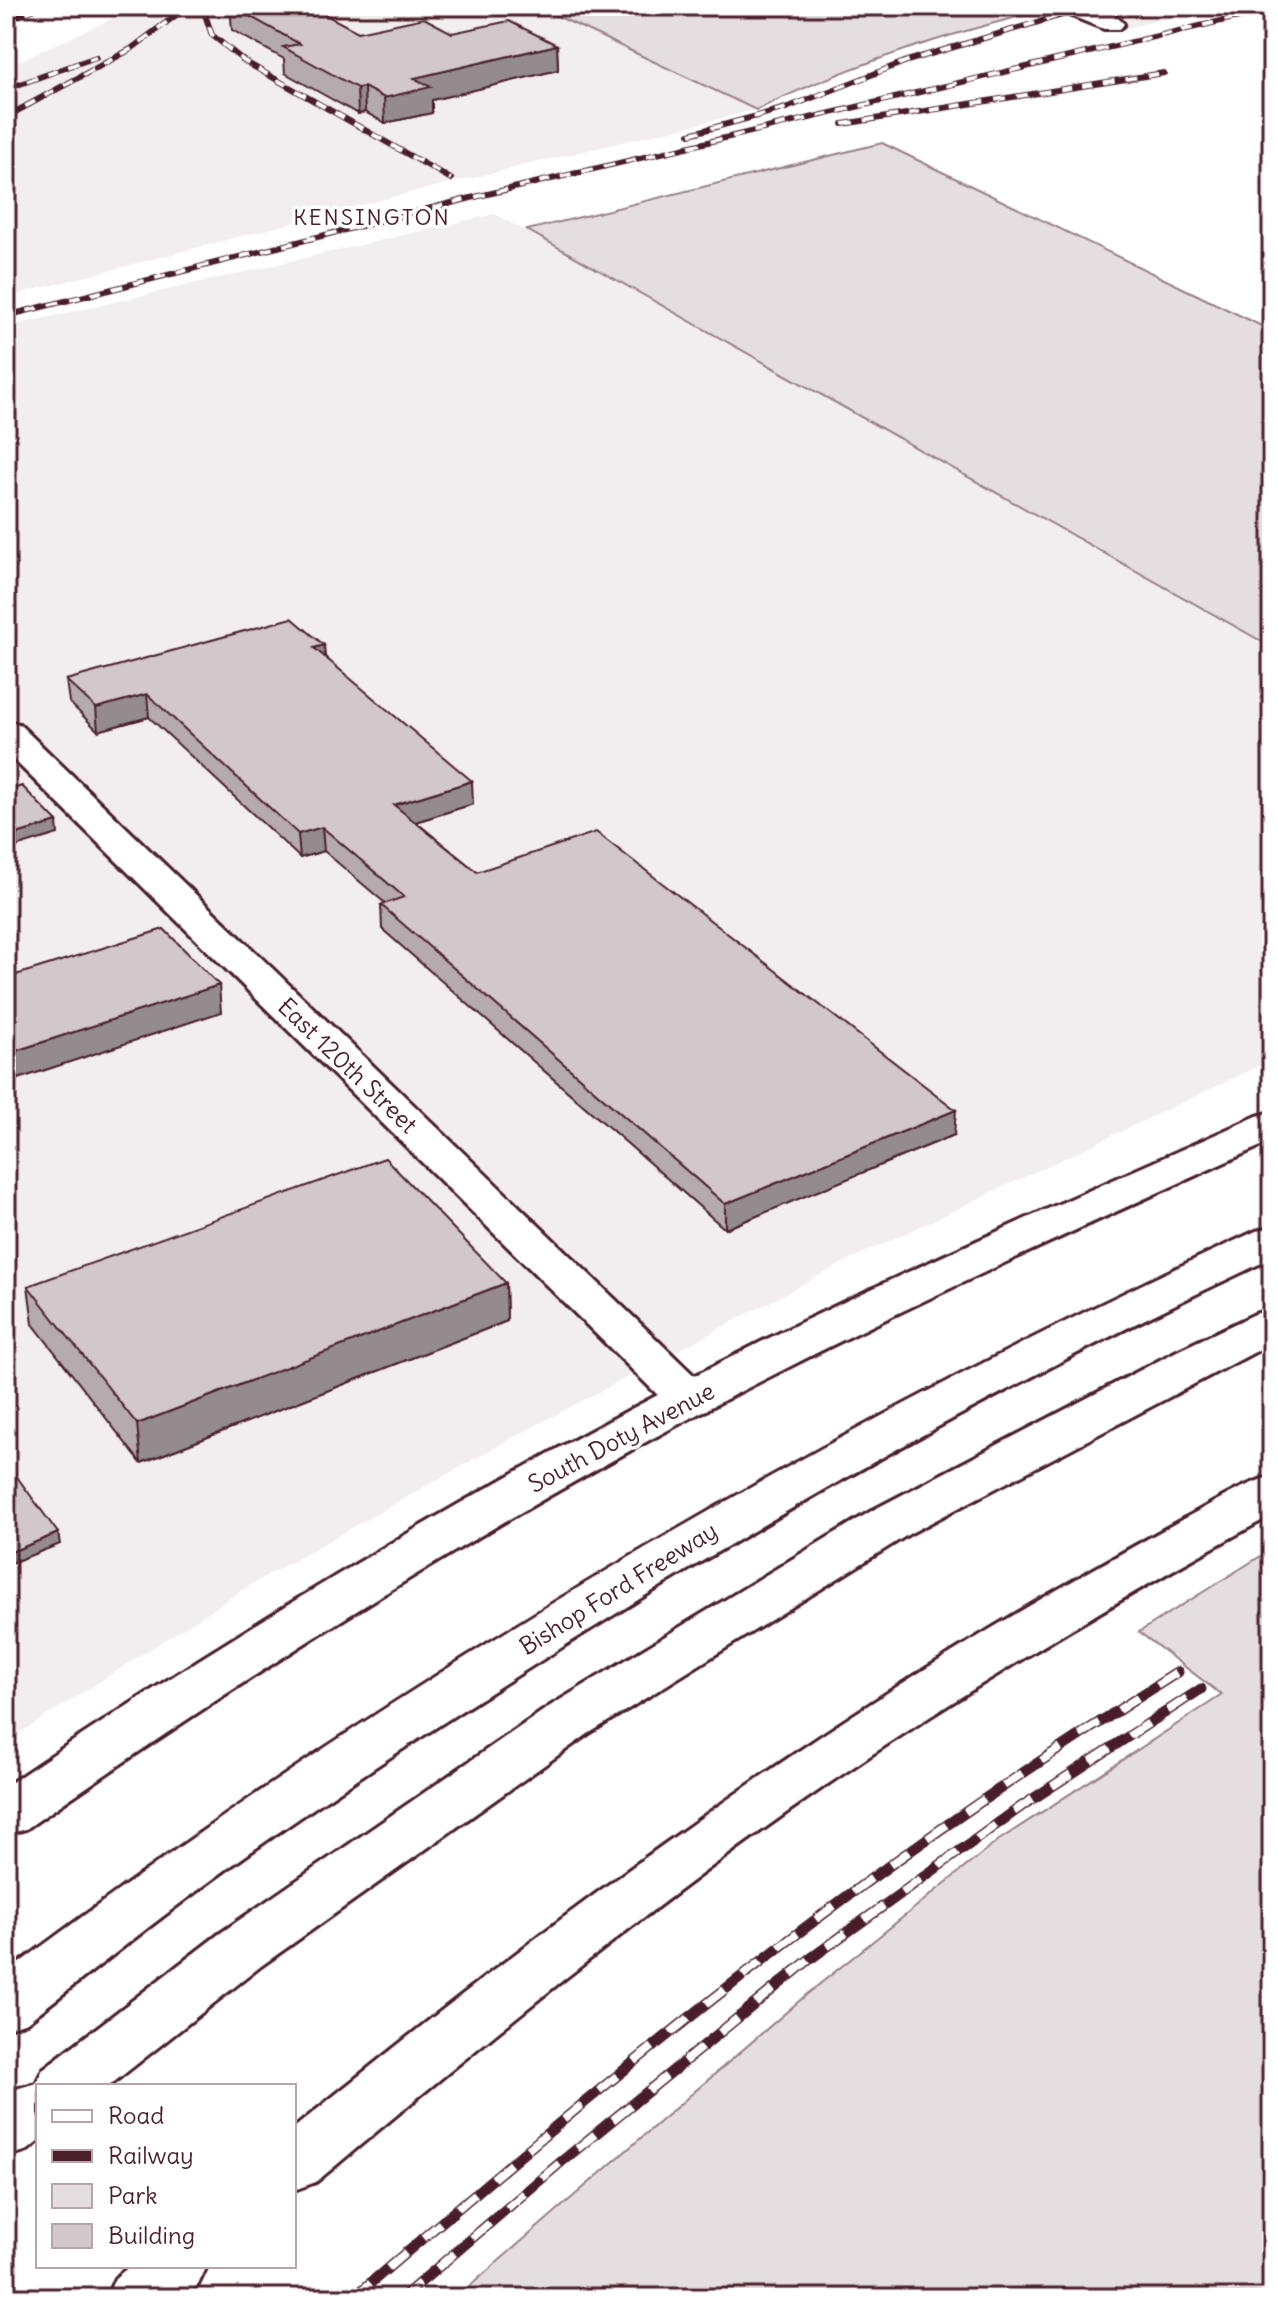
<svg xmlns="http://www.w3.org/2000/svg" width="1278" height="2304" font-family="Delius,sans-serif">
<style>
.built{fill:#f2eeef}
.green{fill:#e5dee0;stroke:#987e86;stroke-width:2}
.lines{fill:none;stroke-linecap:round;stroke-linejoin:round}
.minor-casing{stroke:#4a1f2b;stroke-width:6}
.tertiary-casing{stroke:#4a1f2b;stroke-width:6}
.motorway-casing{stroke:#4a1f2b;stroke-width:6}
.minor{fill:#fff;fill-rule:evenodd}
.tertiary{fill:#fff;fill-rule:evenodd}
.motorway{fill:#fff;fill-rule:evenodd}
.rail-far1-casing{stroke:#4a1f2b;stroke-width:6}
.rail-casing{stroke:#4a1f2b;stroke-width:11}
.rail-far1{stroke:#fff;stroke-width:4;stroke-dasharray:11;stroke-linecap:butt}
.rail{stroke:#fff;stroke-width:8;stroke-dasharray:23;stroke-linecap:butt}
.wall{fill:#b5abaf;stroke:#4a1f2b;stroke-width:2}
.shaded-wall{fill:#938b8e;stroke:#4a1f2b;stroke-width:2}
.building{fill:#d2c7cb;stroke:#4a1f2b;stroke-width:2}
.labels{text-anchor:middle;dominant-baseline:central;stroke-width:7;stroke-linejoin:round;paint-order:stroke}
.far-neighbourhood-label{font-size:22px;letter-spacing:2px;fill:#4a1f2b;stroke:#fff}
.street-label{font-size:24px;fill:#4a1f2b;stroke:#fff}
</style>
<rect width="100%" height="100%" fill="#fff"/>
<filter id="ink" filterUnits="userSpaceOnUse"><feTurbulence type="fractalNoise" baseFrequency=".0125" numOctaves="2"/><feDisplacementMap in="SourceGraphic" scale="16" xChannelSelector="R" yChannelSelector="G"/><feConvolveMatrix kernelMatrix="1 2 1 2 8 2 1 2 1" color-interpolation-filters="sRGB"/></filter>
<g filter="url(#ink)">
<g class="built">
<path d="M 140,6 L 536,6 L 756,110 L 397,196 L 6,297 L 6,67 Z"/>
<path d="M 1055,6 L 1219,6 L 1114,31 Z"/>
<path d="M 495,214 L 1272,647 L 1272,1060 L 849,1260 L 510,1439 L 250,1585 L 6,1742 L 6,327 Z"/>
</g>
<g class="green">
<path d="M 536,6 L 1054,6 L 1058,7 C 955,31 851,64 756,110 Z"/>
<path d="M 882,143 L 1272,331 L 1272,647 L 527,230 Z"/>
<path d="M 1272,1549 L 1272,2298 L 456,2298 L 806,1995 L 999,1840 L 1222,1695 L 1139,1632 Z"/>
</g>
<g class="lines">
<defs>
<g id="minor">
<path d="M 1055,6 C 1077,6 1109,5 1124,24 L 1120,29 L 1104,29 L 1059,11 Z"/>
<path d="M 6,721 L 19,724 L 707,1388 L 714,1399 L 707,1410 L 690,1415 L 673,1410 L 6,752 Z"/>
</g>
<g id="tertiary">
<path d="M 1272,1112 L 1272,1141 C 1078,1229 884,1315 696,1415 C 464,1538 242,1679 26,1829 L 6,1835 L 6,1786 C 249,1622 501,1472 763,1341 C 925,1261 1092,1190 1257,1116 Z"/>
<path d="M 1272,1476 L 1272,1515 C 1118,1599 967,1689 822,1788 C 646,1909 480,2045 316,2182 L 294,2190 L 294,2128 C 534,1933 781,1750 1048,1595 C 1094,1569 1139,1543 1185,1518 C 1213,1503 1241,1485 1272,1476 Z"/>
<path d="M 130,2266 L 207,2266 L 198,2285 L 183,2298 L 106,2298 L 115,2278 Z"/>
</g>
<g id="motorway">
<path d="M 1272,1227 L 1272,1258 C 1005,1383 755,1523 507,1682 C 400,1750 292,1820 190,1896 C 135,1937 81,1980 27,2022 L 6,2029 L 6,1973 C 398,1679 810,1435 1256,1231 Z"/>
<path d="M 1272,1309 L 1272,1343 L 909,1534 L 588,1734 L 261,1966 L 109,2086 L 38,2086 L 38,2142 L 28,2150 L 6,2157 L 6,2097 L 16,2089 L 36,2083 L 43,2069 L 219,1934 L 550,1706 L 873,1510 L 1177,1351 L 1255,1314 Z"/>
</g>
</defs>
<use href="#minor" class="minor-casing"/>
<use href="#tertiary" class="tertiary-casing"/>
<use href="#motorway" class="motorway-casing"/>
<use href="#minor" class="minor"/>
<use href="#tertiary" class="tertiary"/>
<use href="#motorway" class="motorway"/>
<defs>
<g id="rail-far1">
<path d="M 202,6 L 212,35 L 244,61 L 451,179"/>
<path d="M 6,21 L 42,6"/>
<path d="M 6,89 L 96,57"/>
<path d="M 6,117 L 131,49 L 188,6"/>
<path d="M 843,124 L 1164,73"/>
<path d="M 690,134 L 786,108 L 907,61 L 1092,6"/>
<path d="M 6,316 L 475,197 L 1272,9"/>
</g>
<g id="rail">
<path d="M 353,2298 C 517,2157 682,2018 857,1889 C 961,1813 1069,1741 1178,1672"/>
<path d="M 402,2298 L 561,2162 L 810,1959 L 1022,1806 L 1201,1689"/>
</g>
</defs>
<use href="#rail-far1" class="rail-far1-casing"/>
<use href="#rail" class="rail-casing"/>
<use href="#rail-far1" class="rail-far1"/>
<use href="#rail" class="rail"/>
</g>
<g class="wall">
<path d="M 230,6 L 358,32 L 452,33 L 557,45 L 558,70 L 432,100 L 432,113 L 385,123 L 365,112 L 358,114 L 285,73 L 284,59 L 232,30 Z"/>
<path d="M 325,657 L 473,804 L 416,822 L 477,872 L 954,1135 L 725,1229 L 382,929 L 381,905 L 385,903 L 324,851 L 300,858 L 149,717 L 98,731 L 69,702 L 66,680 Z"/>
<path d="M 506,1283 L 507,1321 L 141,1463 L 33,1324 L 28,1286 Z"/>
</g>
<g class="shaded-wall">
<path d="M 1109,6 L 1125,6 L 1109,10 Z"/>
<path d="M 557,45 L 558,70 L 432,100 L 432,113 L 385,123 L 384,98 L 414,78 Z"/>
<path d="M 364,87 L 365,112 L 358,114 L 357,88 Z"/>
<path d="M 324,645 L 326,667 L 314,648 Z"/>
<path d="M 147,694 L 149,717 L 98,731 L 96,708 Z"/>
<path d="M 472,781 L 473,804 L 396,828 L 394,805 Z"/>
<path d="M 57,822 L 58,834 L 6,850 L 6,837 Z"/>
<path d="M 322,827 L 324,851 L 300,858 L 298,834 Z"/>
<path d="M 219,985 L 221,1012 L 6,1083 L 6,1054 Z"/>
<path d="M 956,1110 L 954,1135 L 725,1229 L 725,1204 Z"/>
<path d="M 506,1283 L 507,1321 L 141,1463 L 137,1424 Z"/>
<path d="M 58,1533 L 60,1544 L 6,1565 L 6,1554 Z"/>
</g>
<g class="building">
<path d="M 231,6 L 309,6 L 358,32 L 424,18 L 452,33 L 509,21 L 557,45 L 414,78 L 431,87 L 384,98 L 364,87 L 357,88 L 283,47 L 300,44 Z"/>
<path d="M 292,618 L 324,645 L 314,648 L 472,781 L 394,805 L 477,872 L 596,832 L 956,1110 L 725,1204 L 381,905 L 404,897 L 322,827 L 298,834 L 147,694 L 96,708 L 66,680 Z"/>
<path d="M 22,786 L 57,822 L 6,837 L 6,791 Z"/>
<path d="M 164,929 L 219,985 L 6,1054 L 6,978 Z"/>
<path d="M 385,1158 L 506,1283 L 137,1424 L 28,1286 Z"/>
<path d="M 6,1462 L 58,1533 L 6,1554 Z"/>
</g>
</g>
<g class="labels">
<g class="far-neighbourhood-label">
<text x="372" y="217">KENSINGTON</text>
</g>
<g class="street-label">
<text transform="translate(348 1065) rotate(44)">East 120th Street</text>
<text transform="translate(621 1437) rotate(-28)">South Doty Avenue</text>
<text transform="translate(618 1588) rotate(-32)">Bishop Ford Freeway</text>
</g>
</g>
<rect width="1278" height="2304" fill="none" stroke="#fff" stroke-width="32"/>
<rect x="16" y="16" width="1246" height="2272" fill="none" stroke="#4a1f2b" stroke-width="3" filter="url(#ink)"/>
<rect x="36" y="2084" width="260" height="184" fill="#ffffff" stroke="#b7a5aa" stroke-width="2"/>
<rect x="52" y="2110" width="40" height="12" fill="#ffffff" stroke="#b7a5aa" stroke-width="2"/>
<text x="108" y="2124" font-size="24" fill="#4a1f2b">Road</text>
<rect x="52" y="2150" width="40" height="12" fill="#4a1f2b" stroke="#b7a5aa" stroke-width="2"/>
<text x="108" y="2164" font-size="24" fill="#4a1f2b">Railway</text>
<rect x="52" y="2184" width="40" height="24" fill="#e5dee0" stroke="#b7a5aa" stroke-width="2"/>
<text x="108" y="2204" font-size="24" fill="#4a1f2b">Park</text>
<rect x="52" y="2224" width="40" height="24" fill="#d2c7cb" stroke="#b7a5aa" stroke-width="2"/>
<text x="108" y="2244" font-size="24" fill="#4a1f2b">Building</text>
</svg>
